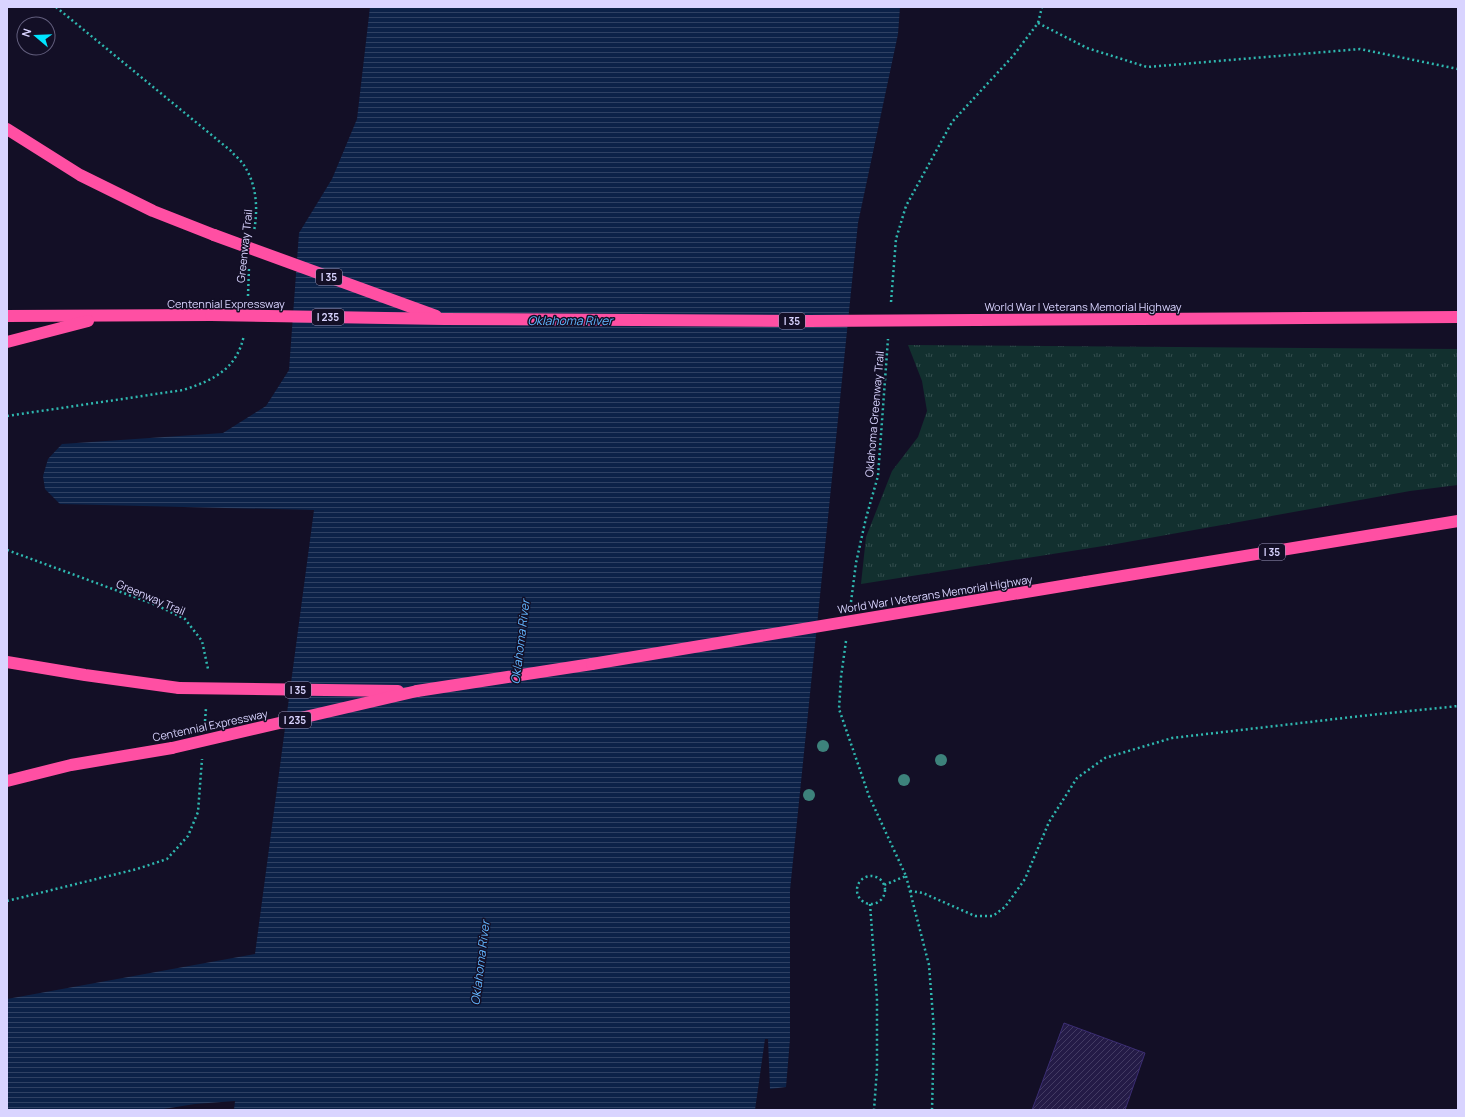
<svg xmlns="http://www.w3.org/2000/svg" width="1465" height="1117" font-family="Manrope,sans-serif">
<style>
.grass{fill:url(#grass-tufts)}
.water{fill:url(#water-rules)}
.building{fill:url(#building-hatch);stroke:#3b2d73}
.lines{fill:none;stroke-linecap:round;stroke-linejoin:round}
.path{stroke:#2fb8b0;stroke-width:2.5;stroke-dasharray:2 3;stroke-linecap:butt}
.highway{stroke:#ff4fa3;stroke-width:12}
.highway-bridge{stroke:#ff4fa3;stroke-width:12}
.tree{fill:#3d827b}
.labels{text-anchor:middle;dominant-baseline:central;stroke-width:3;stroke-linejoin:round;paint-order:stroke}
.shield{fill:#130f26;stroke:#9e99be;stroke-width:1}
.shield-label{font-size:10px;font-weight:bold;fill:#d9d4ff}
.street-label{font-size:11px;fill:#d9d4ff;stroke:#130f26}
.water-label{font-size:12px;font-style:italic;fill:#62b6ff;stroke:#130f26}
</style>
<defs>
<pattern id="grass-tufts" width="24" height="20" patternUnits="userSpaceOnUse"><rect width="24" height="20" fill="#12302f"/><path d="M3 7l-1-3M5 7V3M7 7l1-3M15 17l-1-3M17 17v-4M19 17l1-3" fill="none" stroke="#344d4e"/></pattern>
<pattern id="water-rules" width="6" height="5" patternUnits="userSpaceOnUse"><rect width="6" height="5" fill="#0c2248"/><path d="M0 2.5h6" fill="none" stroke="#2f4163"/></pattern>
<pattern id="building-hatch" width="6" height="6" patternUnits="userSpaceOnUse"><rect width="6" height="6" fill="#241b47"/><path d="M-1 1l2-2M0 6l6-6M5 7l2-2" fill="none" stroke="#433b63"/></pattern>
</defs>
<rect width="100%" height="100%" fill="#130f26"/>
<path class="grass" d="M 908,345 L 1458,349 L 1458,485 L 1410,491 L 1116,544 L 861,584 L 866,537 L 892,471 L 918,437 L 927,411 L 922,381 Z"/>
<path class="water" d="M 370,7 L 900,7 L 898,34 L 858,223 L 790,890 L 790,1039 L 786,1087 L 770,1089 L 768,1039 L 765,1039 L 755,1110 L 234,1110 L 235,1101 L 195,1104 L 157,1110 L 7,1110 L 7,999 L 255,954 L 314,510 L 60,504 L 45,489 L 43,476 L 48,459 L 62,444 L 223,433 L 266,406 L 289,370 L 299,233 L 332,179 L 357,119 Z"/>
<path class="building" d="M 1064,1023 L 1145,1053 L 1125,1110 L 1032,1110 Z"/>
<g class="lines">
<g class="path">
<path d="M 56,7 L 231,151 C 235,156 242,161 245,167 C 257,186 258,210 254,231"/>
<path d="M 1038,23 L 1087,48 L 1147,67 L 1360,49 L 1458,69"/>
<path d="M 248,296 L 249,267"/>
<path d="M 891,302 L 896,239 L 906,206 L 952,122 L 1013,56 L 1038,23 L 1042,7"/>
<path d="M 7,416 L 183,390 C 214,380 237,369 244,335"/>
<path d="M 7,550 L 156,605 L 185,619 L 202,641 L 208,669"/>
<path d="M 851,602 L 856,563 L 866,518 L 878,476 L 888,339"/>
<path d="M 846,641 L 841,677 L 839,709 L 869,796 L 906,876 L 884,885"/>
<path d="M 205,721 L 206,708"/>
<circle cx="871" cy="890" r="14"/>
<path d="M 906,876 L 929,965 L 934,1030 L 932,1110"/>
<path d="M 910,891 L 923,893 L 975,916 L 993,916 L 1005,907 L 1025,879 L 1049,822 L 1077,778 L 1105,758 L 1172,738 L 1361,716 L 1458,706"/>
<path d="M 7,901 L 137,869 L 167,859 L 188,836 L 198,812 L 202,759"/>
<path d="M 870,904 L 877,999 L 877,1069 L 874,1110"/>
</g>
<g class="highway">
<path d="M 7,129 L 80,175 L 153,211 L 214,235"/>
<path d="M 7,316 L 211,315"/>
<path d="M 1140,319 L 1458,317"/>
<path d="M 7,342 L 88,321"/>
<path d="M 1086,582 L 1458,521"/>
<path d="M 7,662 L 85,675 L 179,688"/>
<path d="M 417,691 L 592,664"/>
<path d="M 7,781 L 71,765 L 172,748"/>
</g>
<g class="highway-bridge">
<path d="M 214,235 L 436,316"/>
<path d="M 211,315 L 444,319 L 808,321 L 1140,319"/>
<path d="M 592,664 L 1086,582"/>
<path d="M 179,688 L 398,691"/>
<path d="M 172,748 L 417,691"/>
</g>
</g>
<g class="tree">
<circle cx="823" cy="746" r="6"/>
<circle cx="941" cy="760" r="6"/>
<circle cx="904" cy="780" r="6"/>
<circle cx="809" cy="795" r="6"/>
</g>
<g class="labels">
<g class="shield">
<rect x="316" y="269" width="26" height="16" rx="3"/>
<rect x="312" y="309" width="32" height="16" rx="3"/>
<rect x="779" y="313" width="26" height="16" rx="3"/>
<rect x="1259" y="544" width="26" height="16" rx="3"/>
<rect x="285" y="682" width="26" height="16" rx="3"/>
<rect x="279" y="712" width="32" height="16" rx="3"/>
</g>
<g class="shield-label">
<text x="329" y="277">I 35</text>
<text x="328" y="317">I 235</text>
<text x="792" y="321">I 35</text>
<text x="1272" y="552">I 35</text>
<text x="298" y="690">I 35</text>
<text x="295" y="720">I 235</text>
</g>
<g class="street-label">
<text transform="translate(244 246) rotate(-84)">Greenway Trail</text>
<text x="226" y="303">Centennial Expressway</text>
<text x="1083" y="306">World War I Veterans Memorial Highway</text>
<text transform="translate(874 414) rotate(-85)">Oklahoma Greenway Trail</text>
<text transform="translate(935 594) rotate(-9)">World War I Veterans Memorial Highway</text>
<text transform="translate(151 597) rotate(23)">Greenway Trail</text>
<text transform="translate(210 725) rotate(-12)">Centennial Expressway</text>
</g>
<g class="water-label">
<text x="570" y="320">Oklahoma River</text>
<text transform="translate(520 642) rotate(-83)">Oklahoma River</text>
<text transform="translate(480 963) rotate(-83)">Oklahoma River</text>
</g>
</g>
<rect width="1465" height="1117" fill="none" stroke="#d9d4ff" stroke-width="16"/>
<g transform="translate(36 36) rotate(289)"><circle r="19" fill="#130f26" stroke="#625e7d"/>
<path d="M0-3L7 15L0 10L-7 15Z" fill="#00e5ff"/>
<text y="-6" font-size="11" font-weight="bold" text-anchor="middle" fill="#d9d4ff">N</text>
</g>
</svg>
